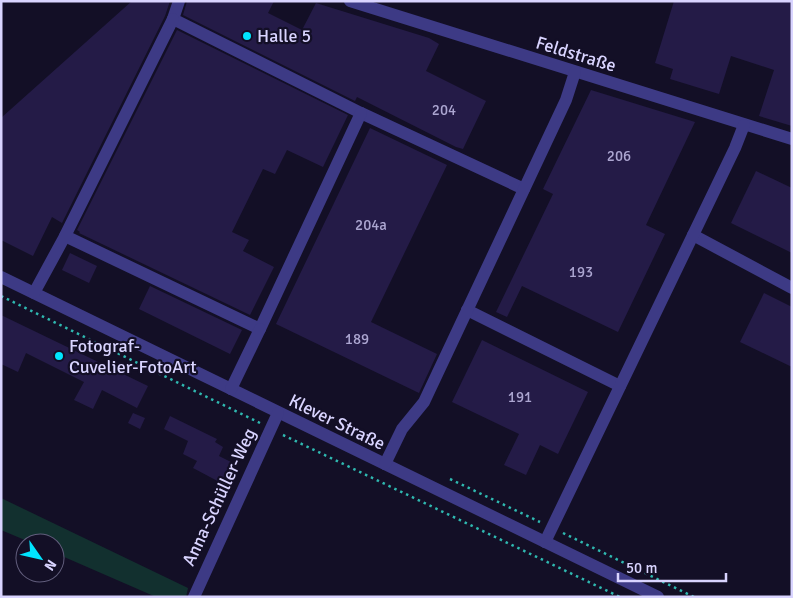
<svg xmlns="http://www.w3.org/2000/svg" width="793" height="598" font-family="Signika,sans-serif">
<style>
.green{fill:#12302f}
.building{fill:#241b47}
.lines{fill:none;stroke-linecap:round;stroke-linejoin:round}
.path{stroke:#2fb8b0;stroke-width:2.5;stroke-dasharray:2.5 4;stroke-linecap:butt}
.minor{stroke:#3d3a85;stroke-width:12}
.poi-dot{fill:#00e5ff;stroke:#130f26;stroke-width:2}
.labels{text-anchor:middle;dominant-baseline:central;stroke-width:4.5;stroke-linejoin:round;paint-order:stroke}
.number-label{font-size:15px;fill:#aca6d1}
.poi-label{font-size:18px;fill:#d9d4ff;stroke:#130f26;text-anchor:start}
.street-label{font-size:18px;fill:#d9d4ff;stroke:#130f26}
</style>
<rect width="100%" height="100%" fill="#130f26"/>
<path class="green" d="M 1,498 L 188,588 L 186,597 L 156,597 L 55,553 L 55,543 L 32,543 L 1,530 Z"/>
<g class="building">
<path d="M 132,1 L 170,1 L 165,16 L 62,223 L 52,217 L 33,256 L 1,240 L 1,118 Z"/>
<path d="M 187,1 L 274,1 L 268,13 L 302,30 L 316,3 L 429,38 L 439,44 L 426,71 L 486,101 L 463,149 L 456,147 L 357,97 L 355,101 L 183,15 Z"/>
<path d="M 674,1 L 792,1 L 792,126 L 759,116 L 774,70 L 731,56 L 719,94 L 670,79 L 673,69 L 655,63 Z"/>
<path d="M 177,30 L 348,115 L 323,167 L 287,150 L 275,174 L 263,169 L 232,232 L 249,240 L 243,251 L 274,267 L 250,315 L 79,233 L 80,232 L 77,230 Z"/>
<path d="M 591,90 L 695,122 L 646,225 L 665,234 L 618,332 L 522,286 L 507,317 L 496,312 L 553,194 L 543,189 Z"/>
<path d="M 370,128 L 447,165 L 371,322 L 437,354 L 419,393 L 276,324 Z"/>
<path d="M 756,171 L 792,188 L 792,253 L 731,223 Z"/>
<path d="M 70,253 L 97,266 L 89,283 L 62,270 Z"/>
<path d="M 150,286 L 242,330 L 230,354 L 139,309 Z"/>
<path d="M 764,293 L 792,307 L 792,367 L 740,342 Z"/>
<path d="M 1,315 L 148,386 L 137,408 L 102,390 L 93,409 L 74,400 L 84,382 L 26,353 L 18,372 L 1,364 Z"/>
<path d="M 482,340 L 588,392 L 558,454 L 540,445 L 526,475 L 504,465 L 519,434 L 452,402 Z"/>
<path d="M 133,413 L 145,418 L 140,429 L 128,423 Z"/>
<path d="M 170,416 L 217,439 L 215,442 L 223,447 L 219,456 L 237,465 L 227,486 L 193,468 L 197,461 L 183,454 L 188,441 L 164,429 Z"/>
</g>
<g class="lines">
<g class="path">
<path d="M 1,296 L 260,423"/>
<path d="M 283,435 L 620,597"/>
<path d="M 450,479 L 540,522"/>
<path d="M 563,533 L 694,597"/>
</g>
<g class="minor">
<path d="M 179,1 L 173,19 L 361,113 L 524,189"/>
<path d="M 350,1 L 792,139"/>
<path d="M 693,235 L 792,288"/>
<path d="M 65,236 L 260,329 L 361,113"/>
<path d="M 1,277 L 658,597"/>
<path d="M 34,293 L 65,236 L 173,19"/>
<path d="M 467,310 L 620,386"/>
<path d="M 231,389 L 260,329"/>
<path d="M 385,464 L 402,429 L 424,402 L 566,100 L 575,72"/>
<path d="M 545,542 L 735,148 L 744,125"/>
<path d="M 194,597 L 278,413"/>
</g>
</g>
<g class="poi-dot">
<circle cx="247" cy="36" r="5"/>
<circle cx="59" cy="356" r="5"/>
</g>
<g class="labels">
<g class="number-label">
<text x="444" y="110">204</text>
<text x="619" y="156">206</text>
<text x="371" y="225">204a</text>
<text x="581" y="272">193</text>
<text x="357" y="339">189</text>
<text x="520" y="397">191</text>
</g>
<g class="poi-label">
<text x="257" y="36">Halle 5</text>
<text x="69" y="346">Fotograf-<tspan x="69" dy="21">Cuvelier-FotoArt</tspan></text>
</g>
<g class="street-label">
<text transform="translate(576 54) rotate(17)">Feldstraße</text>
<text transform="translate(337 422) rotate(26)">Klever Straße</text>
<text transform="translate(219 497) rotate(-65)">Anna-Schüller-Weg</text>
</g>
</g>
<rect width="793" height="598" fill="none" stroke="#d9d4ff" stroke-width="5"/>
<g transform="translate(40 558) rotate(124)"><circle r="24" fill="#130f26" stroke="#625e7d"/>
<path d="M0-4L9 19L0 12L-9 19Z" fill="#00e5ff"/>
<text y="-8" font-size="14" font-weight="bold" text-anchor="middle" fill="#d9d4ff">N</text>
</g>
<path d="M618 573v8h108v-8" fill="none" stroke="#d9d4ff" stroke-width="2.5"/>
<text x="626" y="573" font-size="15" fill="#d9d4ff" stroke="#130f26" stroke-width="4" paint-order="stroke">50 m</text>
</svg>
